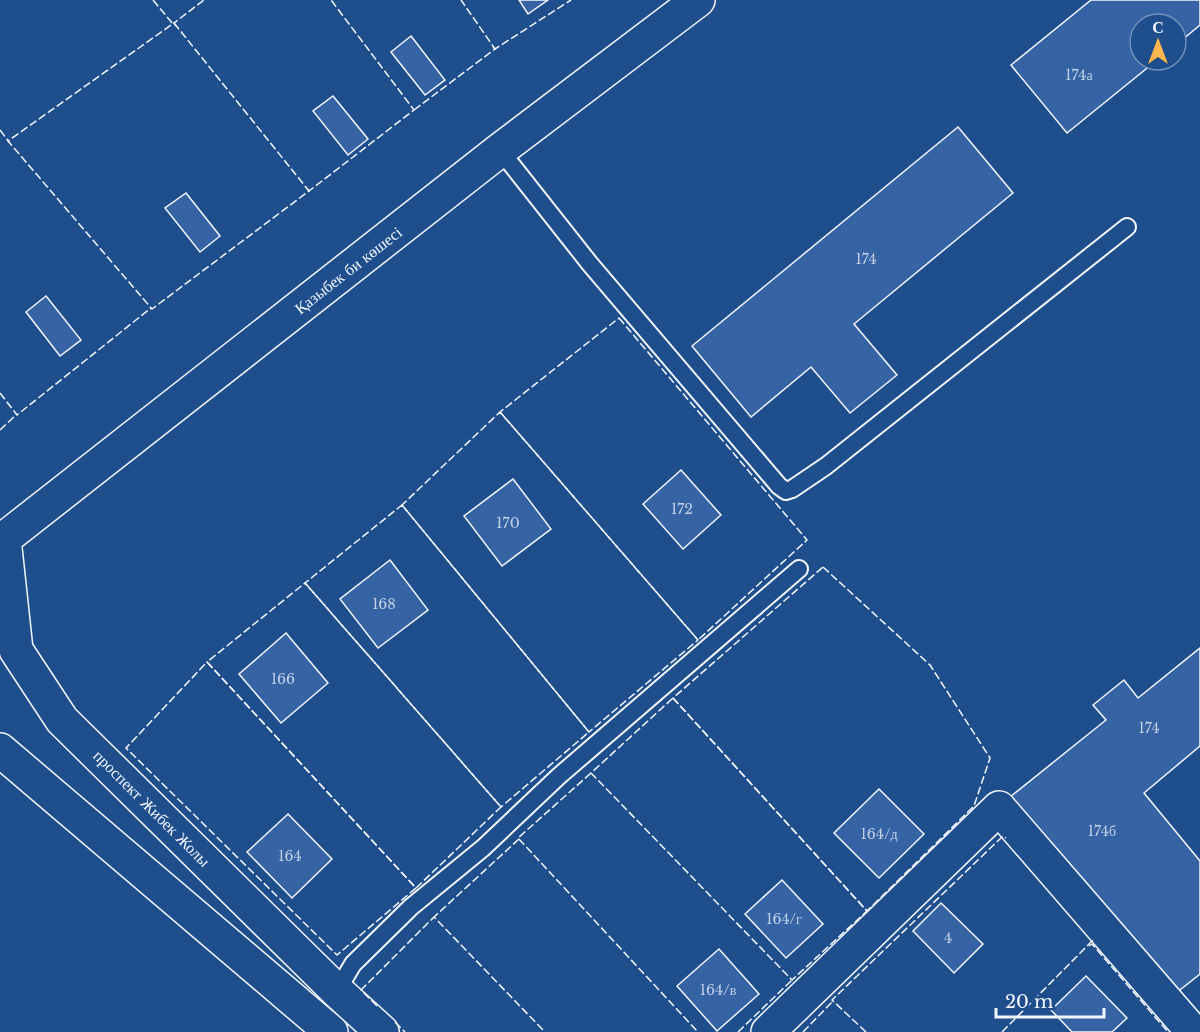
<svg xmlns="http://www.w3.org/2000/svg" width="1200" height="1032" font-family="'Libre Baskerville',serif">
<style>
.building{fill:#3563a3;stroke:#f2f6ff;stroke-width:1.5}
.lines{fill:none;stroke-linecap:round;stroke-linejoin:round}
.lane-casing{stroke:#f2f6ff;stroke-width:20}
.street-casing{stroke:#f2f6ff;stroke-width:36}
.secondary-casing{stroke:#f2f6ff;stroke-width:36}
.lane{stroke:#1f4e8c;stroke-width:16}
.street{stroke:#1f4e8c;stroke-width:33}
.secondary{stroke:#1f4e8c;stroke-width:33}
.fence{stroke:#f2f6ff;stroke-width:1.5;stroke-dasharray:8 3;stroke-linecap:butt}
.labels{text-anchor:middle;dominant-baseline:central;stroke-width:4.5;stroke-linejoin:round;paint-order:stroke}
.number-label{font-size:14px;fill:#c3d1e8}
.street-label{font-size:16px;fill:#f2f6ff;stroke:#1f4e8c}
</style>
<rect width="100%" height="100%" fill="#1f4e8c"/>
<g class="building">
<path d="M 519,0 L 548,0 L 528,14 Z"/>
<path d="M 1091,0 L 1200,0 L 1200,25 L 1176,45 L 1176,24 L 1140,24 L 1140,60 L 1157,60 L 1067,133 L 1011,65 Z"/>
<path d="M 411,36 L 445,80 L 425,95 L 391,52 Z"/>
<path d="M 333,96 L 368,139 L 348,155 L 313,111 Z"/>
<path d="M 958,127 L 1013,193 L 854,324 L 897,375 L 850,413 L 811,367 L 751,417 L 692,346 Z"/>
<path d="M 186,193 L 220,236 L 200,252 L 165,208 Z"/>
<path d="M 46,296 L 81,340 L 60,356 L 26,312 Z"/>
<path d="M 681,470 L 721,515 L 683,549 L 643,504 Z"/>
<path d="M 513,479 L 551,529 L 502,566 L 464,516 Z"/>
<path d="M 390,560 L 428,610 L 378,648 L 340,599 Z"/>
<path d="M 286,633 L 328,683 L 281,723 L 239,674 Z"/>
<path d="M 1200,648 L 1200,746 L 1144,793 L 1200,861 L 1200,974 L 1166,1001 L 1005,801 L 1106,720 L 1093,705 L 1124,680 L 1138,698 Z"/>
<path d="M 879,789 L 924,834 L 879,878 L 834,833 Z"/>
<path d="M 288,814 L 332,859 L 292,898 L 247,852 Z"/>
<path d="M 782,880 L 823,924 L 786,958 L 745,914 Z"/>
<path d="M 941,903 L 983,944 L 954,973 L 913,931 Z"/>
<path d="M 719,949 L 759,994 L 717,1031 L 677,986 Z"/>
<path d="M 1086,976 L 1127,1018 L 1112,1032 L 1072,1032 L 1051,1010 Z"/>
</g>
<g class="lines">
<defs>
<g id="lane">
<path d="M 500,150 L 590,264 L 779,486 L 786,491 L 792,489 L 826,466 L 1127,227"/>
<path d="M 337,991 L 353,964 L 411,907 L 483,848 L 559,776 L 799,569"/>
</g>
<path id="street" d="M 768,1032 L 999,808 L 1193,1032"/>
<g id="secondary">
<path d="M 4,539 L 16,650 L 62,720 L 337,991 L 382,1032"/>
<path d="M 0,542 L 500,150 L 698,0"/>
<path d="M 0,750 L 331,1032"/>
</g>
</defs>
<use href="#lane" class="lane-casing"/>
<use href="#street" class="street-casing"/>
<use href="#secondary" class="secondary-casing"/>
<use href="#lane" class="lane"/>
<use href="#street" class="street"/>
<use href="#secondary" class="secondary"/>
<g class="fence">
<path d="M 153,0 L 173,24"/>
<path d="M 174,23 L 309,191 L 152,309 L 8,141 Z"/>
<path d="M 176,26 L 174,23 L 204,0"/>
<path d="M 493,47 L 495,49 L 571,0"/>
<path d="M 414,110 L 495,49 L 461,0"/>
<path d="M 0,130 L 9,142"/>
<path d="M 308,189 L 309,191 L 414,110 L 331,0"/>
<path d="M 619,318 L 807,540 L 698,640 L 500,412 Z"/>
<path d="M 0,393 L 17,415 L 151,308"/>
<path d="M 500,412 L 698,640 L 589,732 L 402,505 Z"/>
<path d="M 0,430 L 17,414"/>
<path d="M 402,505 L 589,732 L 501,807 L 305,583 Z"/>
<path d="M 823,567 L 930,665 L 990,758 L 974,806 L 867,911 L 673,698 Z"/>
<path d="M 305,583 L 501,807 L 416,888 L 207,662 Z"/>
<path d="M 207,662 L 416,888 L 337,955 L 126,748 Z"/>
<path d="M 673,698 L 867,911 L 792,980 L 591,773 Z"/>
<path d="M 591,773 L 518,838 L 698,1032"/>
<path d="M 519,839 L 434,917 L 545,1032"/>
<path d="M 1089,946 L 1092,944 L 1168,1032"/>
<path d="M 377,1006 L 361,990 L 434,917"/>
<path d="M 395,1022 L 405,1032"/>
<path d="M 738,1032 L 792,980"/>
<path d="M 803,1032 L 833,1001"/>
<path d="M 866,1032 L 832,1000 L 1003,836 L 1006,838"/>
<path d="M 1002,1032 L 1093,940 L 1092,938"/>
</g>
</g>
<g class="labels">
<g class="number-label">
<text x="1079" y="75">174а</text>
<text x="866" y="259">174</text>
<text x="682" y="509">172</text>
<text x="508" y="523">170</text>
<text x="384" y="604">168</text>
<text x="283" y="679">166</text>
<text x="1149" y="728">174</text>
<text x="1102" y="831">174б</text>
<text x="879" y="834">164/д</text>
<text x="290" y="856">164</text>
<text x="784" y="919">164/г</text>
<text x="948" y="938">4</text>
<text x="718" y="990">164/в</text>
</g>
<g class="street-label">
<text transform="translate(348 270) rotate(-38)">Қазыбек би көшесі</text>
<text transform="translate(152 808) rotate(45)">проспект Жибек Жолы</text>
</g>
</g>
<g transform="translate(1158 42)"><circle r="28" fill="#1f4e8c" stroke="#7391ba" stroke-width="1.5"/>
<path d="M0-4.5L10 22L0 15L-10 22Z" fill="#ffb74d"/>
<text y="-9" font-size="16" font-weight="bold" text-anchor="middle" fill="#f2f6ff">С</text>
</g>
<path d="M996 1008v9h108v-9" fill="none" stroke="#f2f6ff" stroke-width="3"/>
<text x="1005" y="1008" font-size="18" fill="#f2f6ff" stroke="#1f4e8c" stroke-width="4.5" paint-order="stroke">20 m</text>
</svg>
